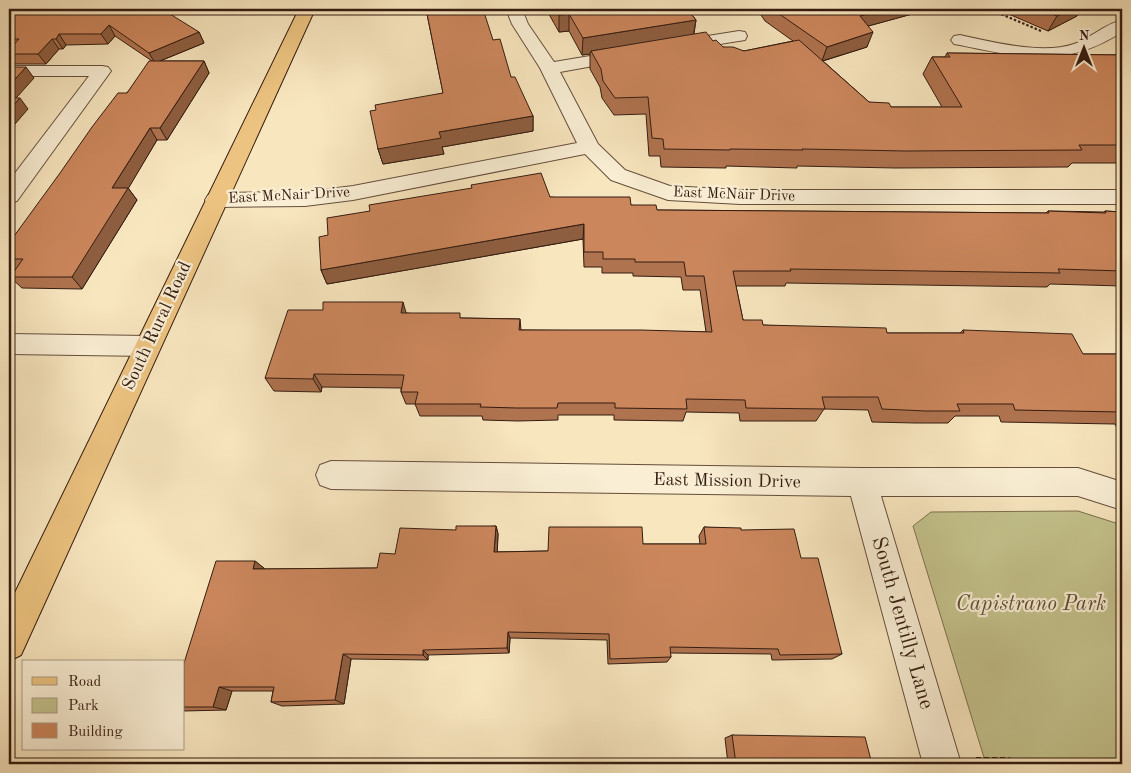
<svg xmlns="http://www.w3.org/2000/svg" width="1131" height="773" font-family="'Old Standard TT',serif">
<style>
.green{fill:#c4c38d;stroke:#7c704f}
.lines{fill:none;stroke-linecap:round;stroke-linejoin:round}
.minor-casing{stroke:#654e3c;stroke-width:2}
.major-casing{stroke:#341c11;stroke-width:2}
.path-far1{stroke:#341c11;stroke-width:2;stroke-dasharray:2.5 2;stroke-linecap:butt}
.path{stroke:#341c11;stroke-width:4;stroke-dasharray:5 3;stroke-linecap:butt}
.minor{fill:#faefd5;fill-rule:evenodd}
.major{fill:#ecc380;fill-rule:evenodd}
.wall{fill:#af734f;stroke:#341c11}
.shaded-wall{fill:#8e5e40;stroke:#341c11}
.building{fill:#cb865c;stroke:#341c11}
.labels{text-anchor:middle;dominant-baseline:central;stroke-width:4.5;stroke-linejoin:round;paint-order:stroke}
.far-street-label{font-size:15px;fill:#341c11;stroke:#faefd5}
.street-label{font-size:18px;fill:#341c11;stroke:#faefd5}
.near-park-label{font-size:21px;font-style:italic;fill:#5f4e36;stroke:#faefd5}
.near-street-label{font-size:21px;fill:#341c11;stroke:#faefd5}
</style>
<rect width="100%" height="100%" fill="#f8e6bf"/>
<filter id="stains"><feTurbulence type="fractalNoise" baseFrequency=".004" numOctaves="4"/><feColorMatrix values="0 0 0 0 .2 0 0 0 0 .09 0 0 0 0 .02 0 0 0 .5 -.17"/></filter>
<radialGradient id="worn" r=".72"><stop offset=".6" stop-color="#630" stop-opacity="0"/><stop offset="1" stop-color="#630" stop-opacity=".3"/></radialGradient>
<path class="green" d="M 1078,511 L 1122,525 L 1122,764 L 986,764 L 913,526 L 931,512 Z"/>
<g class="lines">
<defs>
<g id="minor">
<path d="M 506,9 L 522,9 L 528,24 L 554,62 L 626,50 L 632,51 L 635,55 L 632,59 L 560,72 L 598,144 L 625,170 L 670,186 L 740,190 L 1122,190 L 1122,204 L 740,204 L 668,200 L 611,180 L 585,154 L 353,200 L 305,206 L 216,207 L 208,205 L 205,200 L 208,195 L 216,193 L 305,192 L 353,186 L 577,143 L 540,68 L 512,24 Z"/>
<path d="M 1122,20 L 1122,32 C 1064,69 1023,58 960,45 L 954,44 L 951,40 L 954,36 L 960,35 C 993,42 1042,55 1074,44 C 1091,38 1105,24 1122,20 Z"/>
<path d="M 739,31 L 745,32 L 747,36 L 745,40 L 676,51 L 670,50 L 667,46 L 670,42 L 676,41 Z"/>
<path d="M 9,66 L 102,66 L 108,67 L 111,71 L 17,201 L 9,203 L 9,181 L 89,76 L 9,76 Z"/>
<path d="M 9,334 L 148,336 L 157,339 L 161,346 L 157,353 L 148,356 L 9,354 Z"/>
<path d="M 331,461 L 862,468 L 1078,468 L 1122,482 L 1122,510 L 1078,496 L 881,496 L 961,764 L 923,764 L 851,496 L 331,489 L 320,485 L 316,475 L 320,465 Z"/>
</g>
<path id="major" d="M 299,9 L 315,9 L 21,655 L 9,661 L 9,605 Z"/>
</defs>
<use href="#minor" class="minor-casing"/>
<use href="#major" class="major-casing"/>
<path class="path-far1" d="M 989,9 L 1041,31"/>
<path class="path" d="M 976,759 L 1006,759 L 1037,764"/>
<use href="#minor" class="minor"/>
<use href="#major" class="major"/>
</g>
<g class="wall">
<path d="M 9,9 L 199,32 L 204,43 L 160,61 L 204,61 L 209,73 L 167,140 L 157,140 L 128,188 L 137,200 L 82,289 L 22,288 L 10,277 L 14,270 L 9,270 L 9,243 L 152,61 L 115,36 L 108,44 L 66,45 L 63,49 L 59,49 L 46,64 L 13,64 L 9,58 L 9,50 L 10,49 L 9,49 Z"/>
<path d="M 426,9 L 493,40 L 511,77 L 533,116 L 533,131 L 442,147 L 444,154 L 383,164 L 378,149 L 376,110 L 443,93 Z"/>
<path d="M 546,9 L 702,9 L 689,11 L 696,20 L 694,34 L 713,41 L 723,47 L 744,51 L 793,41 L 765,21 L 757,9 L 951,9 L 912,14 L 868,26 L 867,47 L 823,61 L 869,102 L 891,107 L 942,107 L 923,74 L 932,57 L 945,57 L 947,53 L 1122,55 L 1122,163 L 1072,163 L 1068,167 L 895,168 L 797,166 L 797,168 L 726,166 L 726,168 L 661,167 L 660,156 L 649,156 L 646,114 L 614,115 L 602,98 L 600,87 L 590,69 L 590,54 L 582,55 L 569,31 L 559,32 Z"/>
<path d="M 997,9 L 1085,9 L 1081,11 L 1077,16 L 1048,31 Z"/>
<path d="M 550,197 L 631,205 L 657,210 L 1046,213 L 1048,211 L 1104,212 L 1105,211 L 1122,212 L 1122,286 L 1050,284 L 1047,287 L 786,283 L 785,286 L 736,286 L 743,320 L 763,325 L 887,333 L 960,333 L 963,330 L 1083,354 L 1122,354 L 1122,437 L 1115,424 L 1001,422 L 999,416 L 955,416 L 948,423 L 915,423 L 872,422 L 868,410 L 824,409 L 816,421 L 740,421 L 739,413 L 686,412 L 683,421 L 614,420 L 614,415 L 558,415 L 558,420 L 518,421 L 483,420 L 482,416 L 420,416 L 415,404 L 406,404 L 401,392 L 401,388 L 322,387 L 321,392 L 274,391 L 265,378 L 406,313 L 461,318 L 520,319 L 521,330 L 706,332 L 700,290 L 683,290 L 681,277 L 633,276 L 633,273 L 602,273 L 602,267 L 584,267 L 583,239 L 327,284 L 321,270 L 328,235 L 370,211 Z"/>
<path d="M 496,526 L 498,534 L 497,552 L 548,551 L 643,544 L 700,544 L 699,536 L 704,527 L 741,530 L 801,558 L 842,654 L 832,659 L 772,660 L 771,654 L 670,653 L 671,657 L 667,662 L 608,664 L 607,640 L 510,638 L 509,653 L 428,655 L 428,660 L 351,659 L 344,704 L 282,706 L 271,702 L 273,691 L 232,691 L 226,710 L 184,711 L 184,663 L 255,561 L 265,569 L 377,568 L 395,554 L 456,530 Z"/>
<path d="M 732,735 L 872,764 L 728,764 L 725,738 Z"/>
</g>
<g class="shaded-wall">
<path d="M 675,9 L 702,9 L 675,13 Z"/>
<path d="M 885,9 L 951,9 L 912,14 L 854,30 L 860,16 Z"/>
<path d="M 1072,9 L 1085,9 L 1081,11 L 1077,16 L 1048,31 L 1057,16 Z"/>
<path d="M 569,14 L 569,31 L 559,32 L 559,15 Z"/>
<path d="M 696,20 L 693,37 L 591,51 L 590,54 L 582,55 L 583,38 Z"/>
<path d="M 109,25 L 115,36 L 108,44 L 101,34 Z"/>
<path d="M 199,32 L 204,43 L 155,63 L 149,53 Z"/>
<path d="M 873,32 L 867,47 L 822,61 L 827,47 Z"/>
<path d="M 59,34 L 66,45 L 63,49 L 56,39 Z"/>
<path d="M 52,39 L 59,49 L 46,64 L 38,54 Z"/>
<path d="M 204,61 L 209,73 L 167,140 L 160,128 Z"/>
<path d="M 26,67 L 34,78 L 9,106 L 9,86 Z"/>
<path d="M 20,98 L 28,109 L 9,131 L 9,110 Z"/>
<path d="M 533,116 L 533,131 L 442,147 L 444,154 L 383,164 L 378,149 L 439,132 Z"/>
<path d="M 150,128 L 157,140 L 128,189 L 128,188 L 137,200 L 82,289 L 72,277 L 112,188 Z"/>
<path d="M 584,224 L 583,239 L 327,284 L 321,270 Z"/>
<path d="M 403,302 L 407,316 L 401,313 Z"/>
<path d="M 314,374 L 322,387 L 321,392 L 313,379 Z"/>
<path d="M 496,526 L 498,534 L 497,560 L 494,552 Z"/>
<path d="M 255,561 L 265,569 L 253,569 Z"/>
<path d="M 508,632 L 510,638 L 509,653 L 507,648 Z"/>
<path d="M 423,650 L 428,655 L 428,660 L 423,655 Z"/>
<path d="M 343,654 L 351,659 L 344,704 L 335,700 Z"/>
<path d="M 219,687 L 232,691 L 226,710 L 213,707 Z"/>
</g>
<g class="building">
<path d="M 9,9 L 162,9 L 199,32 L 149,53 L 109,25 L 101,34 L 59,34 L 56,39 L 52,39 L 38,54 L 9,54 L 9,50 L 19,39 L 9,39 Z"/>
<path d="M 426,9 L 483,9 L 493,40 L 500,39 L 511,77 L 515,77 L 533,116 L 439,132 L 441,138 L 378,149 L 370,111 L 376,110 L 375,105 L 443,93 Z"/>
<path d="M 556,9 L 687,9 L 696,20 L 583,38 L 569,14 L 559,15 Z"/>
<path d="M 772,9 L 885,9 L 860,16 L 873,32 L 827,47 Z"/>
<path d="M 1039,9 L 1072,9 L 1057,16 Z"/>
<path d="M 706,32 L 713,41 L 716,40 L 723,47 L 733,47 L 744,51 L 799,40 L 869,102 L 889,103 L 891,107 L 962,107 L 932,57 L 950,57 L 947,53 L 1122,55 L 1122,145 L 1079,145 L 1082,150 L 905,151 L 802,149 L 803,150 L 730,149 L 730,150 L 664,149 L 663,139 L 652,138 L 648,97 L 615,98 L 603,81 L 601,69 L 591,51 Z"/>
<path d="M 149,61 L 204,61 L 160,128 L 150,128 L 112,188 L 128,188 L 72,277 L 10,277 L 23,259 L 9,259 L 9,243 L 60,173 L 92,127 L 118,93 L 127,93 Z"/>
<path d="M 9,67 L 26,67 L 9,86 Z"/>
<path d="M 9,98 L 20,98 L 9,110 Z"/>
<path d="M 541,173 L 550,197 L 630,197 L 631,205 L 656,205 L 657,210 L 1049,213 L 1048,211 L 1106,213 L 1105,211 L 1122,212 L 1122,271 L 1058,269 L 1060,273 L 790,269 L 791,271 L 733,271 L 743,320 L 762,320 L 763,325 L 886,328 L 887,333 L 964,333 L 963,330 L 1072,334 L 1083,354 L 1122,354 L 1122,412 L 1015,410 L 1013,404 L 957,404 L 960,411 L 926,411 L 882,409 L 878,397 L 822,397 L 825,409 L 746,408 L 745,400 L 686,399 L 687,409 L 615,408 L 615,403 L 558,403 L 557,408 L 517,408 L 480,407 L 481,404 L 415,404 L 418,392 L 401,392 L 404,375 L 314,374 L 313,379 L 265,378 L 288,310 L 323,310 L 323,302 L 403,302 L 401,313 L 460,313 L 460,318 L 520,319 L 519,330 L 641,330 L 712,332 L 704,276 L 686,276 L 684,262 L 635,262 L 635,259 L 603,259 L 603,252 L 584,252 L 584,224 L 321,270 L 319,237 L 328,235 L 327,218 L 370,211 L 369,205 L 472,188 L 471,185 Z"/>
<path d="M 456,526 L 496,526 L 494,552 L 548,551 L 549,527 L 642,527 L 643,544 L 706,544 L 704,527 L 741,528 L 741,530 L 794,529 L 801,558 L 818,558 L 842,654 L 780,655 L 778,649 L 670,647 L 671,657 L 610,659 L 609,634 L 508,632 L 507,648 L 423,650 L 423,655 L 343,654 L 335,700 L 271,702 L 274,687 L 219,687 L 213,707 L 184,707 L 184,663 L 216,561 L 255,561 L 253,569 L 377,568 L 380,553 L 395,554 L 400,528 L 456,530 Z"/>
<path d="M 732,735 L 865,737 L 872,764 L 736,764 Z"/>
</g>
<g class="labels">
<g class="far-street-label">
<text transform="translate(734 195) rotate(2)">East McNair Drive</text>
<text transform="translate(289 196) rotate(-3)">East McNair Drive</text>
</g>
<g class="street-label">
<text transform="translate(157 326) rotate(-65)">South Rural Road</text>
<text transform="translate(727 481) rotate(1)">East Mission Drive</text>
</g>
<g class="near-park-label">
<text x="1031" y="604">Capistrano Park</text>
</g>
<g class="near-street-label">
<text transform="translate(902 623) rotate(74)">South Jentilly Lane</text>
</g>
</g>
<rect width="1131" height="773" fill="none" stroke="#f8e6bf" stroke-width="30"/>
<rect x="10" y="10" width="1111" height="753" fill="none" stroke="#341c11" stroke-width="2.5"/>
<rect x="15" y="15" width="1101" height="743" fill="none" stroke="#341c11"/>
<rect x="22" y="660" width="162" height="90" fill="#faefd5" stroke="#ab9b87"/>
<rect x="32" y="677" width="25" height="8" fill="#ecc380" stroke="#ab9b87"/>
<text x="68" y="686" font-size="15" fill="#341c11">Road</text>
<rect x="32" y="698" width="25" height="15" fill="#c4c38d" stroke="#ab9b87"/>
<text x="68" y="710" font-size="15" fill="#341c11">Park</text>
<rect x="32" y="723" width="25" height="15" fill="#cb865c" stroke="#ab9b87"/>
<text x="68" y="736" font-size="15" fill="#341c11">Building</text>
<g transform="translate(1084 48)" stroke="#faefd5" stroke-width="4" paint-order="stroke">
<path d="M0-4L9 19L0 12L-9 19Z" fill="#341c11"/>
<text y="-8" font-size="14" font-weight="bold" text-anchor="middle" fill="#341c11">N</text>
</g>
<rect width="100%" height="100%" filter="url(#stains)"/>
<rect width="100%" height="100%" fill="url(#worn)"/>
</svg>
